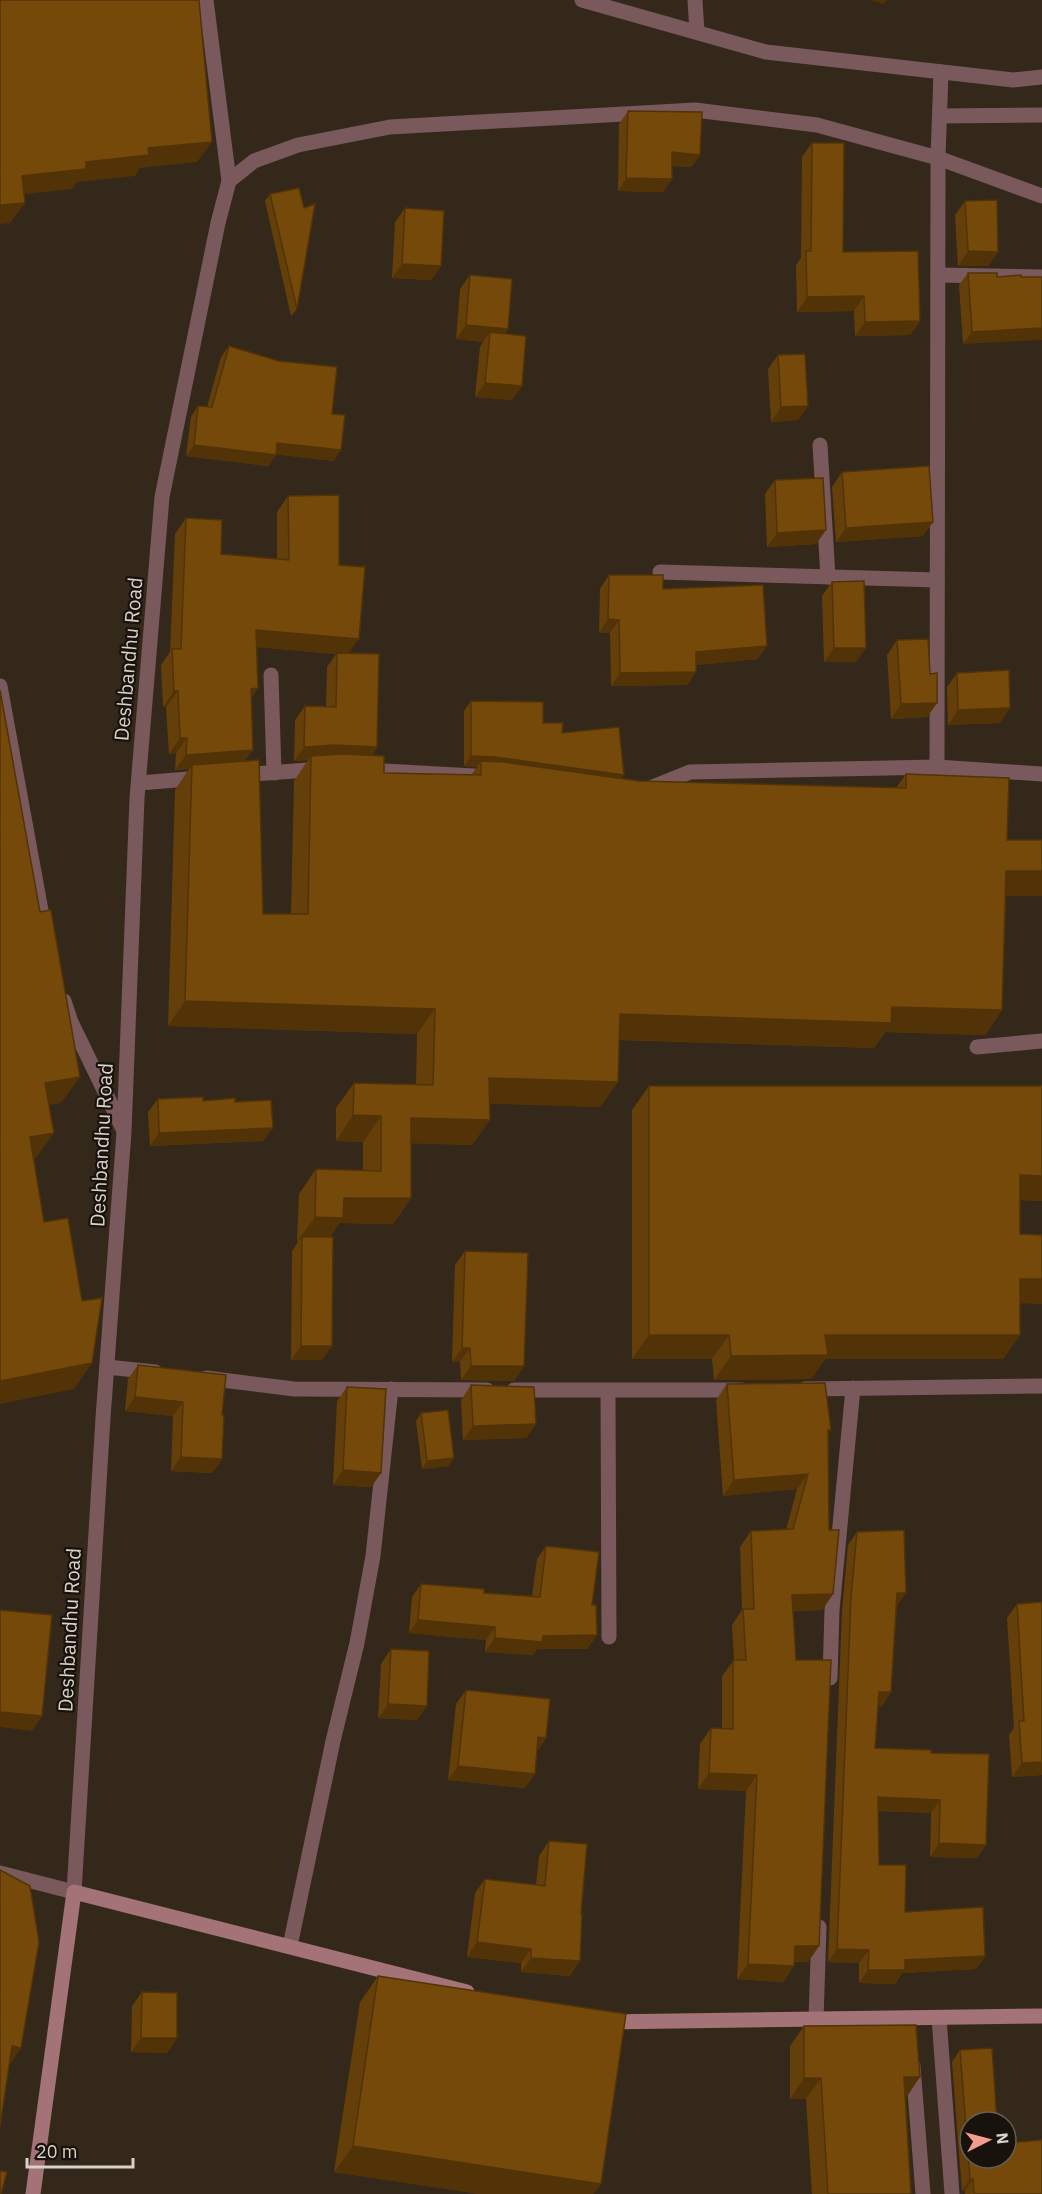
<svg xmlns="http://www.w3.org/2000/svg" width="1042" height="2194" font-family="'IBM Plex Sans',sans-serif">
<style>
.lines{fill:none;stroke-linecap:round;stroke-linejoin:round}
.lane{stroke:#79595c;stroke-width:15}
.street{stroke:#79595c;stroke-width:15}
.secondary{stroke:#a47377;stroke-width:15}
.wall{fill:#653f09;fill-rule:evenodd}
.shaded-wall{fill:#523307}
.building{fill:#75490a;stroke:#523307;stroke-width:1.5}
.labels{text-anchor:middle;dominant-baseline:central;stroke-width:4.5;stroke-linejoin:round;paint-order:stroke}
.street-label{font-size:20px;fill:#dad2ca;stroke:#18120c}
</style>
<rect width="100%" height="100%" fill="#34281b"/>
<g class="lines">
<g class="lane">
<path d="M 977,1047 L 1042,1041"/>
<path d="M 913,2066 L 923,2194"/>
</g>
<g class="street">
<path d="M 206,0 L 229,181"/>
<path d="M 582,0 L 766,52 L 1013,80 L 1042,77"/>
<path d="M 695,0 L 697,32"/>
<path d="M 940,116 L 1042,115"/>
<path d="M 938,275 L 1042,277"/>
<path d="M 820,445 L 828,577"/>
<path d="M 660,572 L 937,580"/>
<path d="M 271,675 L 274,773"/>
<path d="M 0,686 L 45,932"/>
<path d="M 937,767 L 938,158 L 941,72"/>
<path d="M 366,770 L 474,776"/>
<path d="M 240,775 L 321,769"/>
<path d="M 139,783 L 201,778"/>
<path d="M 648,789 L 690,772 L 937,767 L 1042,774"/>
<path d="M 64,1001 L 71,1022 L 123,1129"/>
<path d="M 107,1367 L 155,1372"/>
<path d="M 206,1378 L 294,1389 L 487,1390"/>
<path d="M 805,1389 L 1042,1386"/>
<path d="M 514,1390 L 742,1390"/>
<path d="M 608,1391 L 609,1637"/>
<path d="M 830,1678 L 832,1610 L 853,1388"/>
<path d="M 0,1873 L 74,1892 L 103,1418 L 124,1132 L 137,798 L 162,497 L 218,223 L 229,181 L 254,161 L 298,145 L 390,127 L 695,110 L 817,125 L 938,158 L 1042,196"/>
<path d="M 290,1946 L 333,1741 L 357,1643 L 373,1556 L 391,1389"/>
<path d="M 939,2018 L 952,2194"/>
<path d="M 816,2020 L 819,1927"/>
</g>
<g class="secondary">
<path d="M 604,2022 L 1042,2016"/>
<path d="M 33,2194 L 74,1892 L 467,1992"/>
</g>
</g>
<g class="wall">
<path d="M 628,111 L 700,155 L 691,167 L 672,166 L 663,192 L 618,191 L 619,124 Z"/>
<path d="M 812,143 L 843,252 L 920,321 L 910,335 L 855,336 L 854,311 L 797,312 L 796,265 L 801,258 L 802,157 Z"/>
<path d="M 270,194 L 297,309 L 291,316 L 265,201 Z"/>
<path d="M 965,201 L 998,252 L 988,266 L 958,266 L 955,215 Z"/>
<path d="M 405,208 L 441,266 L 431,280 L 392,278 L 395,222 Z"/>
<path d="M 968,273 L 997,277 L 1021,277 L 963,344 L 959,285 Z"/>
<path d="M 470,275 L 504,334 L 522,386 L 512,400 L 475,397 L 480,347 L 483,342 L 456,339 L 460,289 Z"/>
<path d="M 229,346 L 332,414 L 341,450 L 333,461 L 276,454 L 268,466 L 186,456 L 191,417 L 198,406 L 207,407 L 221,357 Z"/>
<path d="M 778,355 L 798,420 L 771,422 L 768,369 Z"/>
<path d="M 842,472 L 923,536 L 836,542 L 832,487 Z"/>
<path d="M 775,480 L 816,544 L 767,547 L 765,494 Z"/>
<path d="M 288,496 L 339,565 L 349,653 L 377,747 L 372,755 L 384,773 L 471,775 L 477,767 L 464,766 L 464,711 L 471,701 L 543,723 L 562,733 L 621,778 L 639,781 L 896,788 L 906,774 L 1007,840 L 1042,896 L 1006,896 L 1002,1010 L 985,1035 L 885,1032 L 874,1048 L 619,1040 L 618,1082 L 600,1107 L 489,1103 L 472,1145 L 411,1143 L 411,1198 L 393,1224 L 339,1223 L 330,1237 L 322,1360 L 291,1360 L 292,1251 L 298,1242 L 297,1242 L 299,1194 L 316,1169 L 363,1171 L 363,1142 L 336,1141 L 336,1108 L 354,1083 L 416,1085 L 417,1034 L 168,1026 L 175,790 L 189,769 L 175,770 L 176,753 L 169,754 L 166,707 L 163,707 L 161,665 L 170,652 L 175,534 L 186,518 L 221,554 L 277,559 L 277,512 ZM 257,647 L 336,654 L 327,667 L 326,706 L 305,706 L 295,720 L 294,761 L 308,760 L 294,781 L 291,914 L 263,914 L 244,761 L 253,750 L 251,698 L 258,688 Z"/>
<path d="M 609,575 L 758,659 L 696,665 L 696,672 L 687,685 L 611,686 L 610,633 L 599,633 L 600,589 Z"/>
<path d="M 832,582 L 856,662 L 824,662 L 822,596 Z"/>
<path d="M 897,640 L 930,674 L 937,703 L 927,717 L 891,719 L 887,655 Z"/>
<path d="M 957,673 L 1000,723 L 948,725 L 947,687 Z"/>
<path d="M 649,1086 L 1042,1086 L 1042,1201 L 1020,1200 L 1020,1335 L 1003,1359 L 825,1359 L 811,1379 L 714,1380 L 712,1359 L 632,1359 L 632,1110 Z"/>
<path d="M 158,1099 L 235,1102 L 263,1141 L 150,1146 L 148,1112 Z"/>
<path d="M 465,1251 L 524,1366 L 514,1381 L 461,1380 L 460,1362 L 452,1362 L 455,1265 Z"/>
<path d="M 138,1365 L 222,1415 L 222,1459 L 212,1473 L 171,1471 L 173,1416 L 125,1411 L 128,1379 Z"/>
<path d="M 727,1384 L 828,1434 L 829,1530 L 833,1594 L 822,1610 L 793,1611 L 796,1660 L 819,1946 L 808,1962 L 794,1962 L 794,1966 L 783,1982 L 737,1979 L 746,1791 L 698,1789 L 700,1744 L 711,1728 L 722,1729 L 722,1676 L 734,1660 L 732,1625 L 742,1610 L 740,1547 L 751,1531 L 786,1530 L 797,1489 L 723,1496 L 716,1400 Z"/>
<path d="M 471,1385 L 536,1424 L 526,1438 L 463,1440 L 461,1400 Z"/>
<path d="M 347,1387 L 381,1473 L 371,1487 L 333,1485 L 337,1401 Z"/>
<path d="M 421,1413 L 449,1466 L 422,1469 L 416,1421 Z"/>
<path d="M 857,1532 L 897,1606 L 891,1692 L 882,1706 L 878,1705 L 875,1748 L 931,1753 L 986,1845 L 977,1858 L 930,1857 L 931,1813 L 879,1811 L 879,1865 L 905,1912 L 985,1956 L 976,1969 L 902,1973 L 895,1984 L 859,1983 L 859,1963 L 828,1962 L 842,1611 L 848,1545 Z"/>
<path d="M 546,1546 L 592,1605 L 597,1635 L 587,1649 L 537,1649 L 533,1655 L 485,1652 L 486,1640 L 409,1633 L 412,1597 L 421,1584 L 484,1593 L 532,1596 L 537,1559 Z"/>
<path d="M 1042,1602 L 1042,1775 L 1012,1777 L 1009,1735 L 1014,1728 L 1007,1618 L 1017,1604 Z"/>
<path d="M 391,1649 L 417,1720 L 378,1718 L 381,1664 Z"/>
<path d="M 466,1690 L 546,1738 L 537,1751 L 525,1788 L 448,1780 L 456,1704 Z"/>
<path d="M 549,1841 L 570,1976 L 521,1972 L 521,1963 L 467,1957 L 475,1893 L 485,1879 L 536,1885 L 539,1856 Z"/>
<path d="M 378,1976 L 601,2184 L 593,2194 L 480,2194 L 334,2172 L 360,2002 Z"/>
<path d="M 142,1992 L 177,2038 L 167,2053 L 131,2052 L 132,2006 Z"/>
<path d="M 804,2026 L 905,2098 L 911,2194 L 812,2194 L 806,2099 L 790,2099 L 790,2046 Z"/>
<path d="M 960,2050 L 970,2158 L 1042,2194 L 965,2194 L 965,2191 L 962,2191 L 952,2062 Z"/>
</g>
<g class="shaded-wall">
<path d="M 870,0 L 887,0 L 884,4 Z"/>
<path d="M 212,142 L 197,162 L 140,168 L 135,176 L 77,182 L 72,189 L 8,196 L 22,176 L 86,162 L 148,148 Z"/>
<path d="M 672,152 L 700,155 L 691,167 L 663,165 Z"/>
<path d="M 626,178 L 672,179 L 663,192 L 618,191 Z"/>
<path d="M 25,203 L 10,223 L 0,224 L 0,205 Z"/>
<path d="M 968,251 L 998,252 L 988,266 L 958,266 Z"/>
<path d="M 402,264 L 441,266 L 431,280 L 392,278 Z"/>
<path d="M 864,296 L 854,311 L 797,312 L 807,297 Z"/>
<path d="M 920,321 L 910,335 L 855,336 L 865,322 Z"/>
<path d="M 466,325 L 508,329 L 498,343 L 490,332 L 483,342 L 456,339 Z"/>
<path d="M 1042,328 L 1042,340 L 963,344 L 972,332 Z"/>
<path d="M 485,383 L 522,386 L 512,400 L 475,397 Z"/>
<path d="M 808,406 L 798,420 L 771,422 L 781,407 Z"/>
<path d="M 277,443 L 341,450 L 333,461 L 270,454 Z"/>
<path d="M 194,445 L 276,455 L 268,466 L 186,456 Z"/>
<path d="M 933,522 L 923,536 L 836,542 L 846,528 Z"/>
<path d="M 826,530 L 816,544 L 767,547 L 777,533 Z"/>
<path d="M 608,619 L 619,620 L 610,633 L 599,633 Z"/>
<path d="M 256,630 L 359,639 L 347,655 L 245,646 Z"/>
<path d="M 767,646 L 758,659 L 687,666 L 696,652 Z"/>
<path d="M 834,648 L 866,648 L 856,662 L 824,662 Z"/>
<path d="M 696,672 L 687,685 L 611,686 L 620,673 Z"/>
<path d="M 258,688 L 247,704 L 251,689 Z"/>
<path d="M 174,691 L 178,691 L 166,707 L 163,707 Z"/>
<path d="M 937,703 L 927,717 L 891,719 L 901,704 Z"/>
<path d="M 1010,708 L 1000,723 L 948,725 L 958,710 Z"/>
<path d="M 180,738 L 187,738 L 176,753 L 169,754 Z"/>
<path d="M 334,745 L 377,747 L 367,761 L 311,756 L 308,760 L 294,761 L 304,747 Z"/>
<path d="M 253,750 L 241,765 L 192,765 L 189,769 L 175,770 L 186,755 Z"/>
<path d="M 471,756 L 495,757 L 624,775 L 616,786 L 481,761 L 477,767 L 464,766 Z"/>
<path d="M 1006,871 L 1042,871 L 1042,896 L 989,896 Z"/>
<path d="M 185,1001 L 435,1009 L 417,1034 L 168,1026 Z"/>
<path d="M 892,1007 L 1002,1010 L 985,1035 L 885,1032 L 874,1048 L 602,1039 L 620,1014 Z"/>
<path d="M 80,1077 L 61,1103 L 27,1109 L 45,1083 Z"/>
<path d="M 489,1078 L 618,1082 L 600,1107 L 471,1103 Z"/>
<path d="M 353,1115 L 381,1116 L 363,1142 L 336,1141 Z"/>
<path d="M 411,1118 L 490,1120 L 472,1145 L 394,1143 Z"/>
<path d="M 273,1128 L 263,1141 L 150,1146 L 159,1133 Z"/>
<path d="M 54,1133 L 35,1159 L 11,1163 L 30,1137 Z"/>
<path d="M 1020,1175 L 1042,1176 L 1042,1201 L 1003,1199 Z"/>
<path d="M 344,1198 L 411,1198 L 393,1224 L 339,1223 L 326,1243 L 302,1237 L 298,1242 L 297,1242 L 315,1217 Z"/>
<path d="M 1020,1279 L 1042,1279 L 1042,1304 L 1003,1303 Z"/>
<path d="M 649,1335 L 729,1335 L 712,1359 L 632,1359 Z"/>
<path d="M 825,1335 L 1020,1335 L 1003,1359 L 825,1359 L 811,1379 L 714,1380 L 731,1356 Z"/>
<path d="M 301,1346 L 332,1346 L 322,1360 L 291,1360 Z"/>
<path d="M 462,1348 L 470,1348 L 460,1362 L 452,1362 Z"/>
<path d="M 92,1363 L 74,1389 L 0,1404 L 0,1381 Z"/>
<path d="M 471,1366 L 524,1366 L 514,1381 L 461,1380 Z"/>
<path d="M 135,1397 L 183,1402 L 173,1416 L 125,1411 Z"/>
<path d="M 536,1424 L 526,1438 L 463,1440 L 473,1426 Z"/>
<path d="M 181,1457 L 222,1459 L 212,1473 L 171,1471 Z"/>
<path d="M 454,1458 L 449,1466 L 422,1469 L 427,1461 Z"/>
<path d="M 343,1470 L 381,1473 L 371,1487 L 333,1485 Z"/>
<path d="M 808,1474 L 797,1489 L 723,1496 L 734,1480 Z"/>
<path d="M 897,1593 L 906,1593 L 897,1606 L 888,1607 Z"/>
<path d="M 833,1594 L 822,1610 L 781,1611 L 792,1595 Z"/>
<path d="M 418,1620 L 495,1627 L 486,1640 L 409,1633 Z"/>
<path d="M 597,1635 L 587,1649 L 537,1649 L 533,1655 L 485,1652 L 495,1638 L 543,1636 Z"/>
<path d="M 879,1692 L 891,1692 L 882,1706 L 869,1705 Z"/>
<path d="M 388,1704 L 427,1706 L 417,1720 L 378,1718 Z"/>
<path d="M 0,1712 L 42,1716 L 32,1731 L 0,1727 Z"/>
<path d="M 538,1737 L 546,1738 L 536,1752 Z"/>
<path d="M 1042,1762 L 1042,1775 L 1012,1777 L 1022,1763 Z"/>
<path d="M 458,1766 L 535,1774 L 525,1788 L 448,1780 Z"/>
<path d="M 709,1773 L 757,1775 L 746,1791 L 698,1789 Z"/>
<path d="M 878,1797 L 940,1800 L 931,1813 L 869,1810 Z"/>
<path d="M 939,1843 L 986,1845 L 977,1858 L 930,1857 Z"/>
<path d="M 477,1942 L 531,1949 L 521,1963 L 467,1957 Z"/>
<path d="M 795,1946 L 819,1946 L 808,1962 L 784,1961 Z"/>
<path d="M 837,1949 L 869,1950 L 859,1963 L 828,1962 Z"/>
<path d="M 985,1956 L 976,1969 L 902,1973 L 895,1984 L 859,1983 L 868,1970 L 905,1960 Z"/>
<path d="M 531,1958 L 580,1961 L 570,1976 L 521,1972 Z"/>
<path d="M 748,1964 L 794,1966 L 783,1982 L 737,1979 Z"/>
<path d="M 141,2038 L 177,2038 L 167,2053 L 131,2052 Z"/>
<path d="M 12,2046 L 21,2048 L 9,2066 Z"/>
<path d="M 904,2077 L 920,2077 L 906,2098 Z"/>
<path d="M 804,2078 L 821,2078 L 806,2099 L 790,2099 Z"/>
<path d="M 353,2146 L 601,2184 L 593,2194 L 480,2194 L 334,2172 Z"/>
<path d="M 970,2179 L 973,2179 L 965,2191 L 962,2191 Z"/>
</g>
<g class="building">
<path d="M 0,0 L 199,0 L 212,142 L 148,148 L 149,155 L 86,162 L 86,169 L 22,176 L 25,203 L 0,205 Z"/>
<path d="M 628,111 L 702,112 L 700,155 L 672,152 L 672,179 L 626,178 Z"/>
<path d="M 812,143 L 844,143 L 843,252 L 918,251 L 920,321 L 865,322 L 864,296 L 807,297 L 806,251 L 811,251 Z"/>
<path d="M 299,188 L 304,208 L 315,204 L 297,309 L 270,194 Z"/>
<path d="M 997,200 L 998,252 L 968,251 L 965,201 Z"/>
<path d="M 405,208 L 444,211 L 441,266 L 402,264 Z"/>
<path d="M 968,273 L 997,273 L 997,277 L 1021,275 L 1021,277 L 1042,277 L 1042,328 L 972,332 Z"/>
<path d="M 470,275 L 512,279 L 508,329 L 466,325 Z"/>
<path d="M 490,332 L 526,336 L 522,386 L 485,383 Z"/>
<path d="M 229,346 L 279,361 L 337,367 L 332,414 L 345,415 L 341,450 L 277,443 L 276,455 L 194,445 L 198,406 L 212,407 Z"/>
<path d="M 805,354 L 808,406 L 781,407 L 778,355 Z"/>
<path d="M 929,466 L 933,522 L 846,528 L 842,472 Z"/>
<path d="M 823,478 L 826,530 L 777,533 L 775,480 Z"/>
<path d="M 339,495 L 339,565 L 365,567 L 359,639 L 256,630 L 258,688 L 251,689 L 253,750 L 186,755 L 187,738 L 180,738 L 178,691 L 174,691 L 172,649 L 181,649 L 186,518 L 222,520 L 221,554 L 289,560 L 288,496 Z"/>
<path d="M 609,575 L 663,575 L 663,589 L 763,585 L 767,646 L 696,652 L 696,672 L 620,673 L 619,620 L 608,619 Z"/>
<path d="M 864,581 L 866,648 L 834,648 L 832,582 Z"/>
<path d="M 928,639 L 930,674 L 937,673 L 937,703 L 901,704 L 897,640 Z"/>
<path d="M 337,653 L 379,654 L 377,747 L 334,745 L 304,747 L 305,706 L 336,707 Z"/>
<path d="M 1009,670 L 1010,708 L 958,710 L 957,673 Z"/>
<path d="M 0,690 L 40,912 L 51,910 L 80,1077 L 45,1083 L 54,1133 L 30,1137 L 44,1222 L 68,1218 L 82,1301 L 102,1298 L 92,1363 L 0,1381 Z"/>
<path d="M 471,701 L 543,702 L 543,723 L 563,723 L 562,733 L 619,727 L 624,775 L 495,757 L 471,756 Z"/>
<path d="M 342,754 L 384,756 L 384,773 L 481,775 L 481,761 L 503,762 L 639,781 L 906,788 L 906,774 L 1009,778 L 1007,840 L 1042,840 L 1042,871 L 1006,871 L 1002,1010 L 892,1007 L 891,1023 L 620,1014 L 618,1082 L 489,1078 L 490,1120 L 411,1118 L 411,1198 L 344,1198 L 343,1218 L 315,1217 L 316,1169 L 381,1171 L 381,1116 L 353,1115 L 354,1083 L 433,1085 L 435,1009 L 185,1001 L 192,765 L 259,760 L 263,914 L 308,914 L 311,756 Z"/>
<path d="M 649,1086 L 1042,1086 L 1042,1176 L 1020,1175 L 1020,1234 L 1042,1235 L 1042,1279 L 1020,1279 L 1020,1335 L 825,1335 L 828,1355 L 731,1356 L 729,1335 L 649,1335 Z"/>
<path d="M 203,1097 L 203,1101 L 235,1098 L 235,1102 L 271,1100 L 273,1128 L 159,1133 L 158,1099 Z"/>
<path d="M 302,1237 L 333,1237 L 332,1346 L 301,1346 Z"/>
<path d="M 465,1251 L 528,1253 L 524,1366 L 471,1366 L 470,1348 L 462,1348 Z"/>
<path d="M 138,1365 L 226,1375 L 222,1415 L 224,1415 L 222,1459 L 181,1457 L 183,1402 L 135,1397 Z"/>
<path d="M 825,1383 L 831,1430 L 828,1430 L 829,1530 L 839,1530 L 833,1594 L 792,1595 L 796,1660 L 831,1660 L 819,1946 L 795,1946 L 794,1966 L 748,1964 L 757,1775 L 709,1773 L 711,1728 L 733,1729 L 733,1660 L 746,1660 L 743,1609 L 754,1609 L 751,1531 L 793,1529 L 808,1474 L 734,1480 L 727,1384 Z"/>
<path d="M 471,1385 L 534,1387 L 536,1424 L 473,1426 Z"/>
<path d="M 347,1387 L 386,1389 L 381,1473 L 343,1470 Z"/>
<path d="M 448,1410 L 454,1458 L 427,1461 L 421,1413 Z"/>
<path d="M 904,1530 L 906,1593 L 897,1593 L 891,1692 L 879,1692 L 875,1748 L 931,1750 L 931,1753 L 989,1754 L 986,1845 L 939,1843 L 940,1800 L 878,1797 L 879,1865 L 906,1865 L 905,1912 L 983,1907 L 985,1956 L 905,1960 L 905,1970 L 868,1970 L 869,1950 L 837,1949 L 851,1597 L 857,1532 Z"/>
<path d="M 546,1546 L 599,1552 L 592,1605 L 596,1605 L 597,1635 L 543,1636 L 542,1642 L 495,1638 L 495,1627 L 418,1620 L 421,1584 L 484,1589 L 484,1593 L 540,1597 Z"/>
<path d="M 1042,1602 L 1042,1762 L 1022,1763 L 1019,1721 L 1024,1721 L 1017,1604 Z"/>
<path d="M 0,1610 L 52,1615 L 42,1716 L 0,1712 Z"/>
<path d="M 391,1649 L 429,1651 L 427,1706 L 388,1704 Z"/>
<path d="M 466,1690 L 550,1699 L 546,1738 L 538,1737 L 535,1774 L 458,1766 Z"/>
<path d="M 549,1841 L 587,1844 L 581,1914 L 582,1914 L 580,1961 L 531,1958 L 531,1949 L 477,1942 L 485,1879 L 545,1886 Z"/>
<path d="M 0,1870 L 30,1886 L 39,1942 L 21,2048 L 12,2046 L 0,2127 Z"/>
<path d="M 378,1976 L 626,2014 L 601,2184 L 353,2146 Z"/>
<path d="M 142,1992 L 177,1993 L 177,2038 L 141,2038 Z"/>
<path d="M 916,2025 L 920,2077 L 904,2077 L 911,2194 L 828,2194 L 821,2078 L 804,2078 L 804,2026 Z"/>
<path d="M 992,2048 L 997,2122 L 970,2122 L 970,2158 L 1006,2158 L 1006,2143 L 1042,2140 L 1042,2194 L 974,2194 L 973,2179 L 970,2179 L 960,2050 Z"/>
<path d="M 0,2171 L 7,2172 L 1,2194 L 0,2194 Z"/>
</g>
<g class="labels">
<g class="street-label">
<text transform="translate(128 659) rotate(-85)">Deshbandhu Road</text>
<text transform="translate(101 1145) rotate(-87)">Deshbandhu Road</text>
<text transform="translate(69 1630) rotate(-87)">Deshbandhu Road</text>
</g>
</g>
<g transform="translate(988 2140) rotate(84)"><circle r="28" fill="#18120c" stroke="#665f58" stroke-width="1.5"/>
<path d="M0-4.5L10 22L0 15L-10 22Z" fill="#f59c91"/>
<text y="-9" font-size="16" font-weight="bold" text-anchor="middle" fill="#dad2ca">N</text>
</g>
<path d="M27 2158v9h106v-9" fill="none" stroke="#dad2ca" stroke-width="3"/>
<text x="36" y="2158" font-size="18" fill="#dad2ca" stroke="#18120c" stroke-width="4.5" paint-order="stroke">20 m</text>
</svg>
